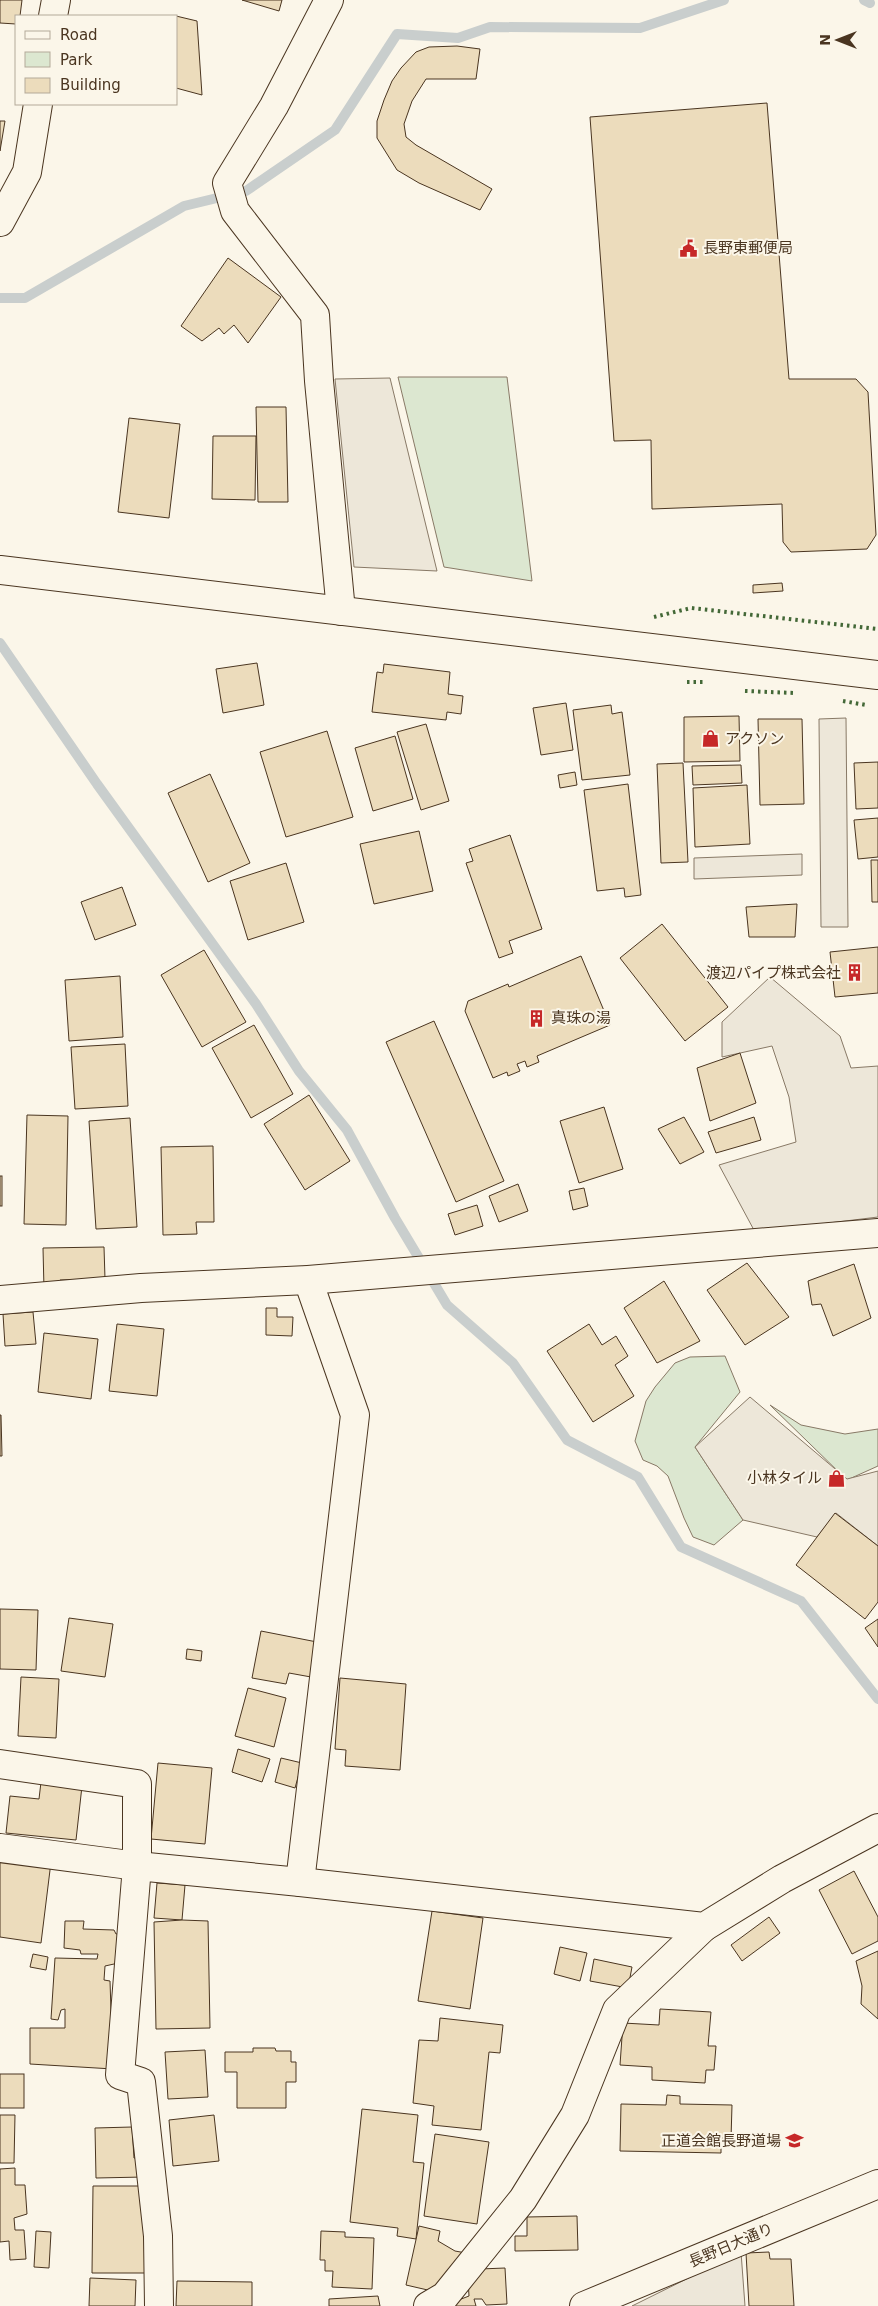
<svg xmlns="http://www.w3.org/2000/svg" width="878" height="2306" font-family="'DejaVu Sans','Noto Sans JP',sans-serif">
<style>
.green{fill:#dce7d0;stroke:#887966}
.parking{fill:#ede7d9;stroke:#887966}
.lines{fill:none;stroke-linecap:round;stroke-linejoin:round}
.stream{stroke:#c9cecd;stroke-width:10}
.building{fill:#ecdcbc;stroke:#4a3520}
.minor-casing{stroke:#4a3520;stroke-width:30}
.minor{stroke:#fbf6e9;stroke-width:28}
.hedge{stroke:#436837;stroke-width:4;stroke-dasharray:2.5 4;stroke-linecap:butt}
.labels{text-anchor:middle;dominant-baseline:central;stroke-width:4;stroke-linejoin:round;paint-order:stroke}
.poi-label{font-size:15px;fill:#4a3520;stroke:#fbf6e9;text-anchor:start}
.street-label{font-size:15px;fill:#4a3520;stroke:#fbf6e9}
</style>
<rect width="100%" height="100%" fill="#fbf6e9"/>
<g class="green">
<path d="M 398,377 L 507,377 L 532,581 L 444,567 Z"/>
<path d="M 725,1356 L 740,1392 L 695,1447 L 743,1520 L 714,1545 L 693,1537 L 684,1518 L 668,1476 L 657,1466 L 643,1460 L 635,1441 L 646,1401 L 655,1387 L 675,1363 L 690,1357 Z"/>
<path d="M 770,1405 L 801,1425 L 845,1434 L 878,1429 L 878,1466 L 847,1480 Z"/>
</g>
<g class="parking">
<path d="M 390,378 L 437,571 L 354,567 L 335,379 Z"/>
<path d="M 846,718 L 848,927 L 821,927 L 819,719 Z"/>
<path d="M 802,854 L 802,875 L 694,879 L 694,858 Z"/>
<path d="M 770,977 L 840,1036 L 851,1068 L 878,1066 L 878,1217 L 755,1232 L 719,1165 L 796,1142 L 789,1097 L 772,1046 L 722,1057 L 722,1022 Z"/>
<path d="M 750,1397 L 847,1479 L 878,1471 L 878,1546 L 836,1513 L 817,1537 L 743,1520 L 695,1447 Z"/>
<path d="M 741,2252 L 745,2306 L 632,2306 Z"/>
</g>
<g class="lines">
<g class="stream">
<path d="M 864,0 L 870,3"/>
<path d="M 0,298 L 25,298 L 184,206 L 246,191 L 335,130 L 397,34 L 458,38 L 490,27 L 640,28 L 724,0"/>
<path d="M 0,643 L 97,784 L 256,1004 L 299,1071 L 347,1130 L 395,1218 L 447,1305 L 513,1363 L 567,1440 L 638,1477 L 681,1547 L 801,1601 L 878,1699"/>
</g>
</g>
<g class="building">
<path d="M 0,0 L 22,0 L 20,16 L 16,16 L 16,24 L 0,23 Z"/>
<path d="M 242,0 L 282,0 L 279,11 Z"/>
<path d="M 176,16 L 197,21 L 202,95 L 176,88 Z"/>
<path d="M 457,46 L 480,49 L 476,79 L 426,79 L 412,101 L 404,124 L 406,137 L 416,145 L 492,189 L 480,210 L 419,183 L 397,170 L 377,138 L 377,121 L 384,100 L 392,81 L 401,68 L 416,52 L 429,47 Z"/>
<path d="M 767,103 L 789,379 L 856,379 L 868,392 L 876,535 L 867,549 L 791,552 L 783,542 L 782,504 L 652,509 L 651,440 L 614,441 L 590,117 Z"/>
<path d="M 0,121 L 5,121 L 0,151 Z"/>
<path d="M 228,258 L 281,297 L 248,343 L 234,325 L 224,334 L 219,328 L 202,341 L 181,326 Z"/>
<path d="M 256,407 L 286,407 L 288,502 L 258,502 Z"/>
<path d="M 129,418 L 180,424 L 169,518 L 118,512 Z"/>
<path d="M 213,436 L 256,436 L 255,500 L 212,499 Z"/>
<path d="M 782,583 L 783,591 L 753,593 L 753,585 Z"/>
<path d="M 257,663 L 264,705 L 223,713 L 216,669 Z"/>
<path d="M 384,664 L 450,672 L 448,694 L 463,696 L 461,714 L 447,712 L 446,720 L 372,712 L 377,672 L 383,673 Z"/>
<path d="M 566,703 L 573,750 L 541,755 L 533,708 Z"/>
<path d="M 611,705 L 612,714 L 622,712 L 630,775 L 582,780 L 573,710 Z"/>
<path d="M 739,716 L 740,761 L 684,762 L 684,717 Z"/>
<path d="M 758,719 L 802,719 L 804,804 L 760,805 Z"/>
<path d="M 426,724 L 449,801 L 421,810 L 397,732 Z"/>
<path d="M 327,731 L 353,817 L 286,837 L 260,752 Z"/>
<path d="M 395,736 L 413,799 L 373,811 L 355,748 Z"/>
<path d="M 878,762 L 878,808 L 856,809 L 854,763 Z"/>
<path d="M 683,763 L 688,862 L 661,863 L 657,764 Z"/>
<path d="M 741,765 L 742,783 L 693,785 L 692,766 Z"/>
<path d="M 575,772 L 577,785 L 560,788 L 558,775 Z"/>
<path d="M 210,774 L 250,863 L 208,882 L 168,793 Z"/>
<path d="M 628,784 L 641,895 L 625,897 L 624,888 L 597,891 L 584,790 Z"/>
<path d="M 747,785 L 750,844 L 695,847 L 693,788 Z"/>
<path d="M 878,818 L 878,857 L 858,859 L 854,820 Z"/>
<path d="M 419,831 L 433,891 L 374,904 L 360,844 Z"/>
<path d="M 510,835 L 542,929 L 509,941 L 513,953 L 499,958 L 466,863 L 473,861 L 469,849 Z"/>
<path d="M 871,860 L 878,860 L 878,902 L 872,902 Z"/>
<path d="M 286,863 L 304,922 L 248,940 L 230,881 Z"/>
<path d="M 122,887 L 136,925 L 95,940 L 81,902 Z"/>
<path d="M 797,904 L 795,937 L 749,937 L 746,907 Z"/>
<path d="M 662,924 L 728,1007 L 685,1041 L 620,958 Z"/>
<path d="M 878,947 L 878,993 L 835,997 L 830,952 Z"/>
<path d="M 204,950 L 246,1022 L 202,1047 L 161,975 Z"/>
<path d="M 581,956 L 610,1025 L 537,1056 L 539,1062 L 527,1067 L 525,1061 L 517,1064 L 520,1071 L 508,1076 L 507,1072 L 493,1078 L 465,1011 L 468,1001 L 508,984 L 509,987 Z"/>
<path d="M 120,976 L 123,1037 L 69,1041 L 65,980 Z"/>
<path d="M 434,1021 L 504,1181 L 456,1202 L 386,1042 Z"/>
<path d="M 254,1025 L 293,1094 L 251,1118 L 212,1048 Z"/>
<path d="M 125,1044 L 128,1106 L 75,1109 L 71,1047 Z"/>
<path d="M 740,1053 L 756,1103 L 710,1121 L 697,1068 Z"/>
<path d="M 309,1095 L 350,1161 L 305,1190 L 264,1124 Z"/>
<path d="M 604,1107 L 623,1169 L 579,1183 L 560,1121 Z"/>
<path d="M 27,1115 L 68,1116 L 66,1225 L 24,1224 Z"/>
<path d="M 684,1117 L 704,1152 L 680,1164 L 658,1129 Z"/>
<path d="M 754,1117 L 761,1140 L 716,1153 L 708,1132 Z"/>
<path d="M 130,1118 L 137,1227 L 96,1229 L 89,1121 Z"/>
<path d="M 213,1146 L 214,1222 L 196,1222 L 197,1234 L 163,1235 L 161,1147 Z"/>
<rect x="0" y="1176" width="2" height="30"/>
<path d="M 518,1184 L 528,1211 L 499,1222 L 489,1196 Z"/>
<path d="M 584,1188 L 588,1206 L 573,1210 L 569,1191 Z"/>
<path d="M 477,1205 L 483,1226 L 455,1235 L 448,1214 Z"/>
<path d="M 104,1247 L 105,1279 L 60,1280 L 60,1289 L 44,1289 L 43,1248 Z"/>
<path d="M 747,1263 L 789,1317 L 745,1345 L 707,1290 Z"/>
<path d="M 854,1264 L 871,1318 L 833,1336 L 821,1304 L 812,1305 L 808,1281 Z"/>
<path d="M 664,1281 L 700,1341 L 657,1363 L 624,1308 Z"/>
<path d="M 266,1308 L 277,1308 L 277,1317 L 293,1317 L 292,1336 L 266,1335 Z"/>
<path d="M 33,1312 L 36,1344 L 5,1346 L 3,1314 Z"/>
<path d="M 117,1324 L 164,1329 L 157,1396 L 109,1391 Z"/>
<path d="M 589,1324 L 602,1345 L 616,1336 L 628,1356 L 615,1365 L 634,1396 L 593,1422 L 547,1351 Z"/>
<path d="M 44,1333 L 98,1339 L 91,1399 L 38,1392 Z"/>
<path d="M 0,1415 L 1,1415 L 2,1456 L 0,1456 Z"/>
<path d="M 835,1513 L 878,1546 L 878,1602 L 865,1619 L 796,1565 Z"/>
<path d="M 0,1609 L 38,1610 L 36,1670 L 0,1669 Z"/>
<path d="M 69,1618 L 113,1624 L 105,1677 L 61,1671 Z"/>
<path d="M 878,1619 L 878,1647 L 865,1628 Z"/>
<path d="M 261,1631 L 317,1642 L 311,1677 L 289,1673 L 286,1684 L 252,1678 Z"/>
<path d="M 187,1649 L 202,1651 L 201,1661 L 186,1659 Z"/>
<path d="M 21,1677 L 59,1679 L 56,1738 L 18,1736 Z"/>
<path d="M 340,1678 L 406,1684 L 400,1770 L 345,1766 L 346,1750 L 335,1749 Z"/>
<path d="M 248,1688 L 286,1698 L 274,1747 L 235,1736 Z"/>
<path d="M 238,1749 L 270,1759 L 262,1782 L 232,1772 Z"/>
<path d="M 281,1758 L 302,1763 L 295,1788 L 275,1782 Z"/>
<path d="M 158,1763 L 212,1768 L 205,1844 L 151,1839 Z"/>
<path d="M 41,1782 L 82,1786 L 76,1840 L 6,1833 L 10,1796 L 39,1799 Z"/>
<path d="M 0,1862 L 51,1862 L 41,1943 L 0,1937 Z"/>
<path d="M 854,1871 L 878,1917 L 878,1941 L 852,1954 L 819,1890 Z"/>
<path d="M 157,1883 L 185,1885 L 182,1920 L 154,1918 Z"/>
<path d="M 432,1911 L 483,1918 L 470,2009 L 418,2001 Z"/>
<path d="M 769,1917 L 780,1933 L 742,1961 L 731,1945 Z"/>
<path d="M 182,1920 L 208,1921 L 210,2028 L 156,2029 L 154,1922 Z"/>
<path d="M 65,1921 L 84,1921 L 83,1929 L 114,1930 L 116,1934 L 123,1933 L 123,1962 L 105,1966 L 104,1980 L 110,1981 L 113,2069 L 30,2064 L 30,2028 L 65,2028 L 65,2009 L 61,2010 L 58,2020 L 51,2019 L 55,1958 L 97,1959 L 98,1954 L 81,1954 L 80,1950 L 64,1948 Z"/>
<path d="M 560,1947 L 587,1953 L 580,1981 L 554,1974 Z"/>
<path d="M 878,1951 L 878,2019 L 861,2004 L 862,1986 L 856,1961 Z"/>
<path d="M 33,1954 L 48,1957 L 46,1970 L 30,1967 Z"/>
<path d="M 594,1959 L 632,1967 L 628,1988 L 590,1981 Z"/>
<path d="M 660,2009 L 711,2012 L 708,2046 L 716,2046 L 714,2070 L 706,2070 L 705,2083 L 652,2080 L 652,2067 L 620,2065 L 623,2023 L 659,2025 Z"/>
<path d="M 440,2018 L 503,2025 L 500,2053 L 489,2052 L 481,2130 L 432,2125 L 434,2106 L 413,2103 L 419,2040 L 438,2041 Z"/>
<path d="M 253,2048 L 275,2048 L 276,2051 L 291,2051 L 291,2062 L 296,2062 L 296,2082 L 286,2082 L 286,2108 L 237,2108 L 237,2072 L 225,2072 L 225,2052 L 253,2052 Z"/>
<path d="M 205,2050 L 208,2097 L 168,2099 L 165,2052 Z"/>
<rect x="0" y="2074" width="24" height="34"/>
<path d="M 667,2095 L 680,2096 L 680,2104 L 732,2105 L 731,2139 L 721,2138 L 721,2153 L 620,2151 L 621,2104 L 666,2105 Z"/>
<path d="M 362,2109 L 418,2115 L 413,2162 L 424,2163 L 416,2239 L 397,2236 L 398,2228 L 350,2222 Z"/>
<path d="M 0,2115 L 15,2115 L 14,2163 L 0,2163 Z"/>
<path d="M 214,2115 L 219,2161 L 173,2166 L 169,2120 Z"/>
<path d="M 132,2127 L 134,2158 L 144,2158 L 144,2177 L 96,2178 L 95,2128 Z"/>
<path d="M 435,2134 L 489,2142 L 477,2224 L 424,2216 Z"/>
<path d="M 15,2168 L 15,2185 L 25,2185 L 27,2214 L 14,2218 L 15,2230 L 24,2230 L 26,2259 L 10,2260 L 9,2241 L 0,2242 L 0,2169 Z"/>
<path d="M 93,2186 L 146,2186 L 145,2273 L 92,2273 Z"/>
<path d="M 577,2216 L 578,2250 L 515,2251 L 515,2236 L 527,2236 L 527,2217 Z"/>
<path d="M 419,2226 L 440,2231 L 438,2241 L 455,2251 L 466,2253 L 432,2291 L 406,2285 Z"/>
<path d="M 36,2231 L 51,2232 L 49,2268 L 34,2267 Z"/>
<path d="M 321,2231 L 345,2232 L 345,2237 L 374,2238 L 372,2289 L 332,2287 L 333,2271 L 325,2271 L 325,2260 L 320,2260 Z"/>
<path d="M 769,2252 L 770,2259 L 791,2259 L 794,2306 L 749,2306 L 746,2253 Z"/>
<path d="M 505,2268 L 507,2304 L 486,2305 L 482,2299 L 474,2299 L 476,2306 L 443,2306 L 469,2296 L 468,2279 L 477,2278 L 480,2269 Z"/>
<path d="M 90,2278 L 136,2280 L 135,2306 L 89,2306 Z"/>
<path d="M 177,2281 L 252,2282 L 252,2306 L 176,2306 Z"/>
<path d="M 378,2296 L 380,2306 L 329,2306 L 329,2299 Z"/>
</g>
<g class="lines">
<defs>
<g id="minor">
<path d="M 329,0 L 274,106 L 227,183 L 235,211 L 315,315 L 319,381 L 341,611"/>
<path d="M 53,16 L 56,0"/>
<path d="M 0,222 L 27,172 L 38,104"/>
<path d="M 0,570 L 878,675"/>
<path d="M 0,1300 L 141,1288 L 308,1280 L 878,1233"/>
<path d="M 0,1764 L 137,1784 L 137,1866 L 0,1848"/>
<path d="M 300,1882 L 704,1927 L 782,1879 L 878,1828"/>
<path d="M 159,2306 L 158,2236 L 141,2082 L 120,2075 L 137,1866 L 300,1882 L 355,1415 L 308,1280"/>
<path d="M 428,2306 L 445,2296 L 523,2199 L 575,2115 L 617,2010 L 704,1927"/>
<path d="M 584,2306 L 878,2184"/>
</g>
</defs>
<use href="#minor" class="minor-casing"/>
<use href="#minor" class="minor"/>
<g class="hedge">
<path d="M 654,617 L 691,608 L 878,629"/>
<path d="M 687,682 L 706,682"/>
<path d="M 745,691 L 794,693"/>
<path d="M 843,701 L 866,705"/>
</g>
</g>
<defs>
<symbol id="civic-bare" viewBox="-9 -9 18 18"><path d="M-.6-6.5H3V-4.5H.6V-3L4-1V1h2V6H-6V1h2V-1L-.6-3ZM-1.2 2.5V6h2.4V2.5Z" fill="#c62828" stroke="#fbf6e9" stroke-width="2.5" paint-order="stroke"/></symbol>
<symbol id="shop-bare" viewBox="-9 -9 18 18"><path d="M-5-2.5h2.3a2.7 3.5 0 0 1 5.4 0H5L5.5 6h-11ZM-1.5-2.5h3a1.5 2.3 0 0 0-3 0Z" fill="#c62828" stroke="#fbf6e9" stroke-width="2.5" paint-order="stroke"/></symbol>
<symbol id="building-bare" viewBox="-9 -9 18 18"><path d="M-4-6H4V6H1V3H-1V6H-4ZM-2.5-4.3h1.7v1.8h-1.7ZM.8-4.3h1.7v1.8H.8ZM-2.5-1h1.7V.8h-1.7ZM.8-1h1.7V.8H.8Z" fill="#c62828" stroke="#fbf6e9" stroke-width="2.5" paint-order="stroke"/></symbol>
<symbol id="school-bare" viewBox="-9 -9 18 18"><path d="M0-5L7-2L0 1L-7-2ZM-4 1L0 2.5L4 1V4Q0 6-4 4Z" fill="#c62828" stroke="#fbf6e9" stroke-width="2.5" paint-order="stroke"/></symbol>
</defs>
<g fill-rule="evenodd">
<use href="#civic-bare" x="676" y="236" width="25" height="25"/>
<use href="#shop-bare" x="698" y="726" width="25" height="25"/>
<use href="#building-bare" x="842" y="960" width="25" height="25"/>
<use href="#building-bare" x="524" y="1006" width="25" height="25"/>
<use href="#shop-bare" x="824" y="1466" width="25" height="25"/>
<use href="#school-bare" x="782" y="2128" width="25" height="25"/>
</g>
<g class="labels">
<g class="poi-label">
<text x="703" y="248">長野東郵便局</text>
<text x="725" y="739">アクソン</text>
<text x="841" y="973" text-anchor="end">渡辺パイプ株式会社</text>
<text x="551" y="1018">真珠の湯</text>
<text x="822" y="1478" text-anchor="end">小林タイル</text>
<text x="781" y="2141" text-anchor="end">正道会館長野道場</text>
</g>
<g class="street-label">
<text transform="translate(731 2245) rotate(-23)">長野日大通り</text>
</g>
</g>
<rect x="15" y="15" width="162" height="90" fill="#fbf6e9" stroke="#b4a999"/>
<rect x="25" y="31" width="25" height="8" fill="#fbf6e9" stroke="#b4a999"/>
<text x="60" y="40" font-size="15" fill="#4a3520">Road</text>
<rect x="25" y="52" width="25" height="15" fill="#dce7d0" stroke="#b4a999"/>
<text x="60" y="65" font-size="15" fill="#4a3520">Park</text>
<rect x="25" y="78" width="25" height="15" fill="#ecdcbc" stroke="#b4a999"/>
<text x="60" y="90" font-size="15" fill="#4a3520">Building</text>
<g transform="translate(838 40) rotate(270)" stroke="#fbf6e9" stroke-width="4" paint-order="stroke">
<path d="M0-4L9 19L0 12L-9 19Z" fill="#4a3520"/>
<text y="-8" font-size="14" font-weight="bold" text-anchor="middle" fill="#4a3520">N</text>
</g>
</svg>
